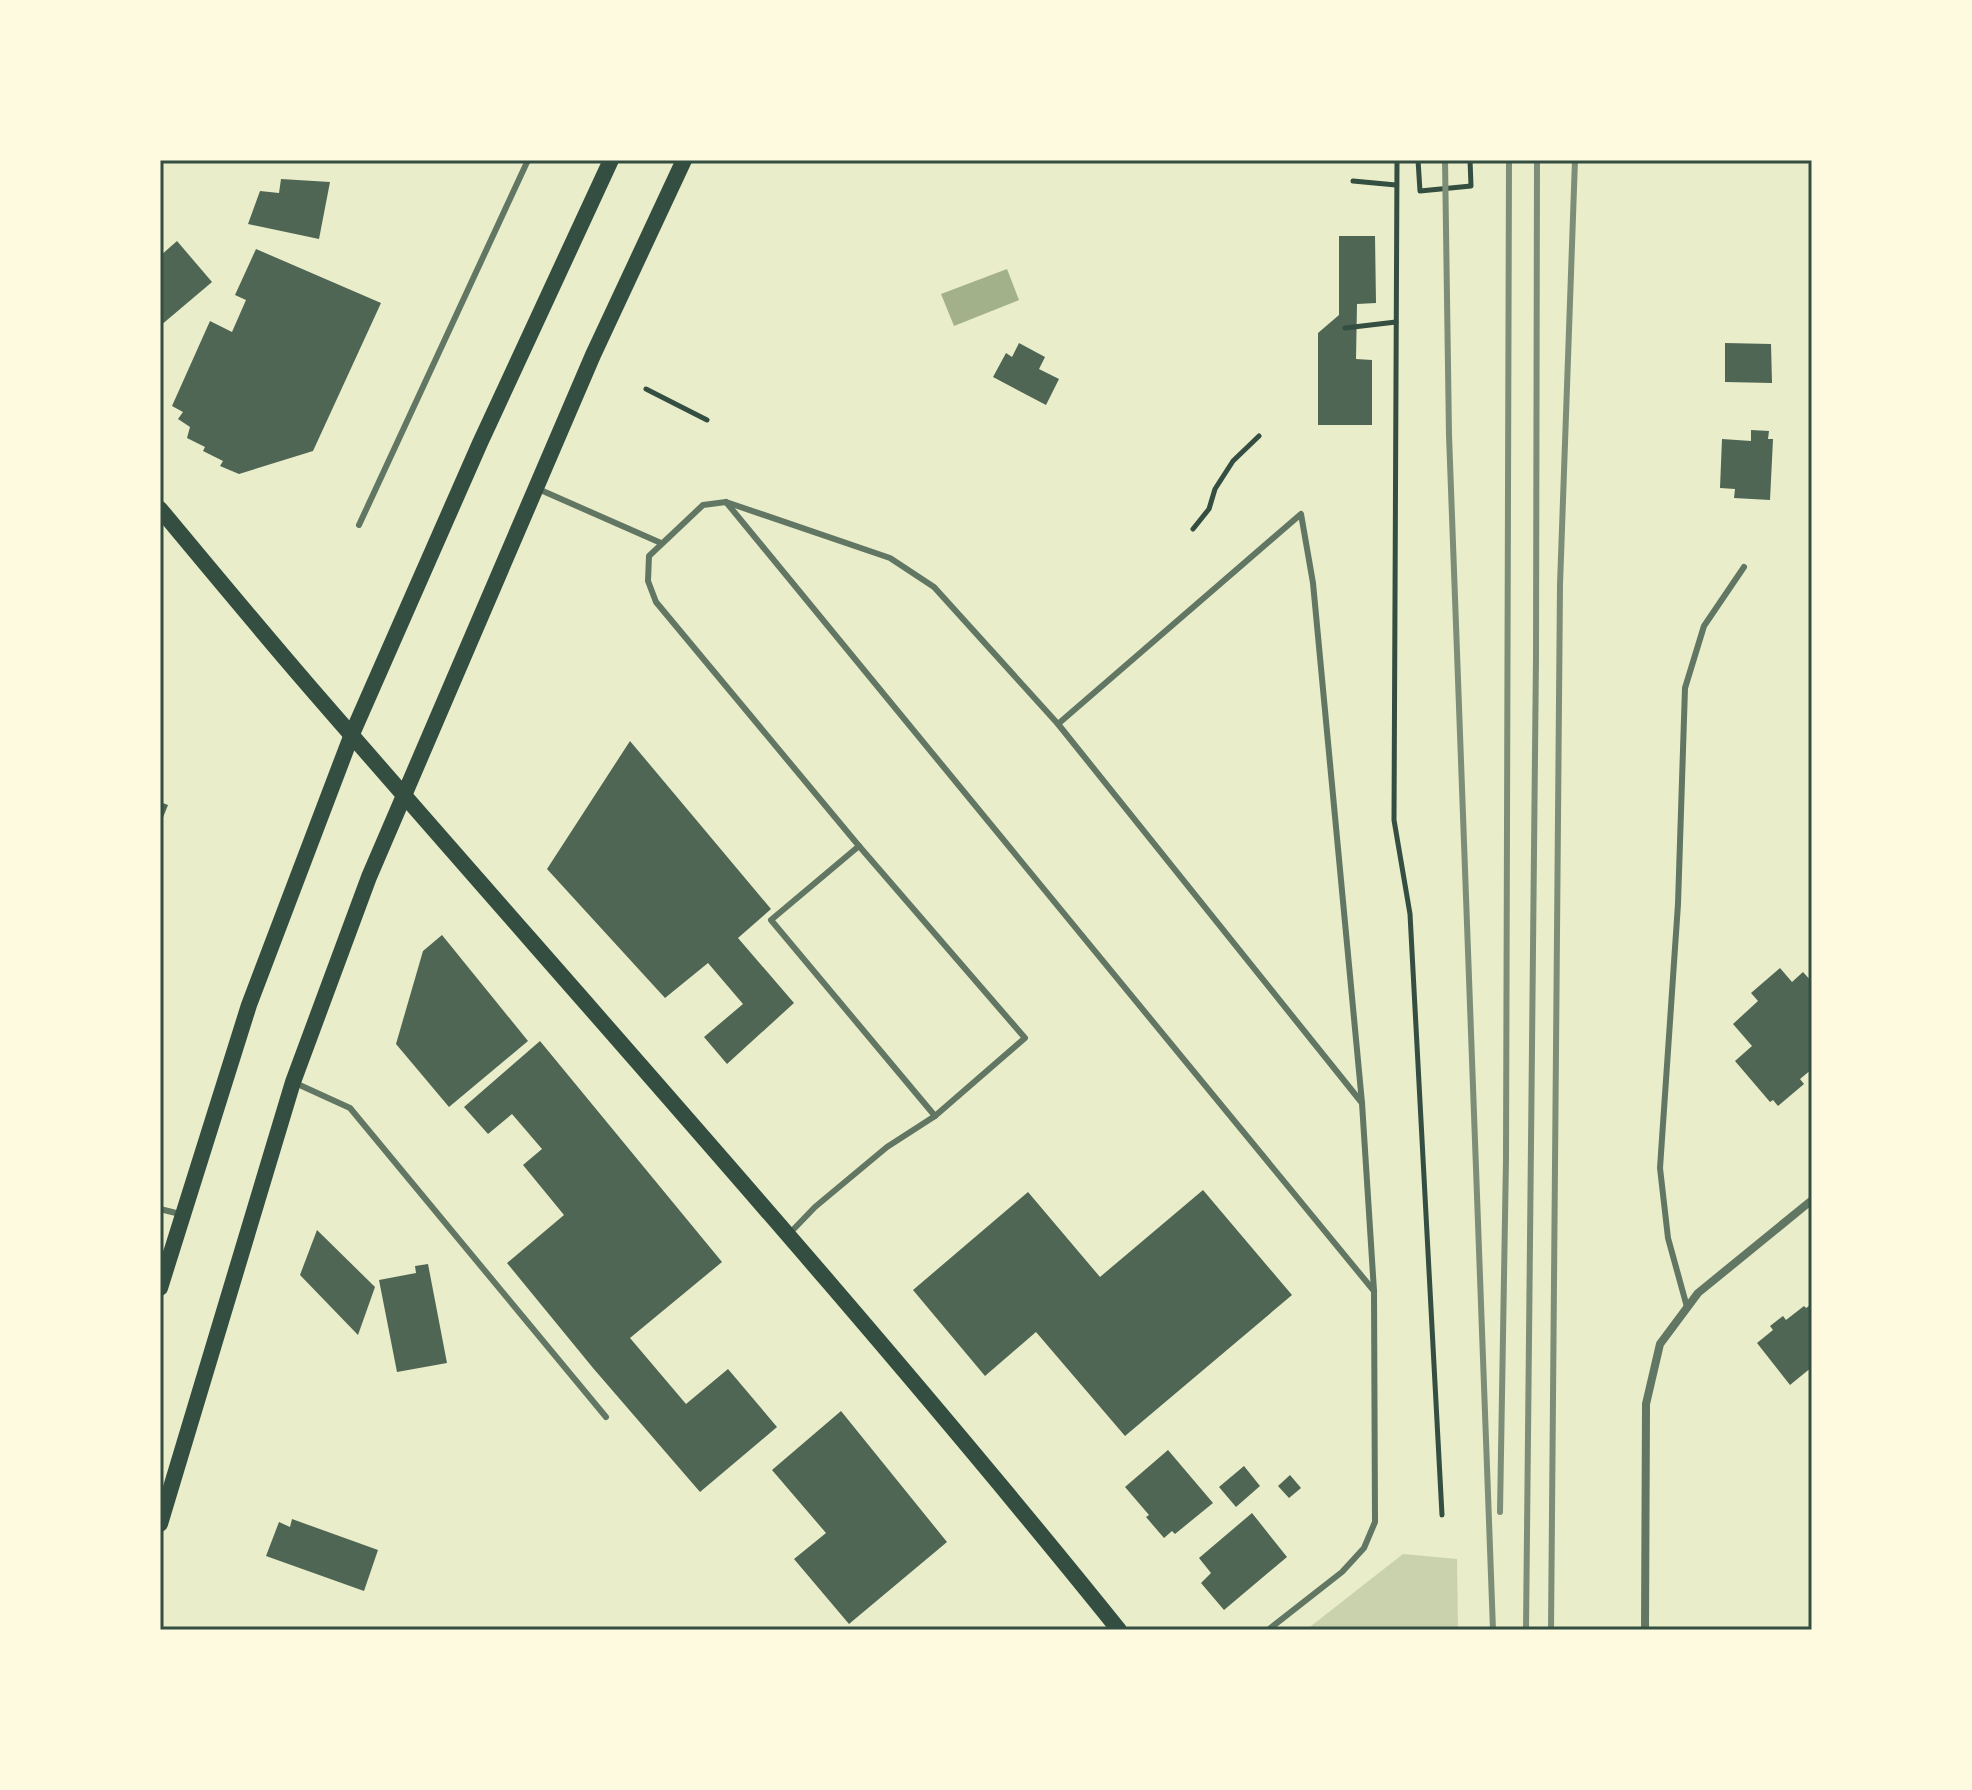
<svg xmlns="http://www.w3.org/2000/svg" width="1972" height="1790" font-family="'Varela Round',sans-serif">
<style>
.green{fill:#cad2ad}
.water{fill:#a3b18a}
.building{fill:#4f6655}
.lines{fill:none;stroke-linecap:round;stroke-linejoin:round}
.path{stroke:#344e41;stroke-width:5}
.service{stroke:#617663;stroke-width:6}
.minor{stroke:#617663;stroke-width:8}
.secondary{stroke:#344e41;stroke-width:16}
.rail{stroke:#7c8e77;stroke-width:6}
.neatline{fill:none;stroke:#344e41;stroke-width:3}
</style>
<rect width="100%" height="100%" fill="#e9edc9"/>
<path class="green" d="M 1403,1554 L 1457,1559 L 1458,1630 L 1306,1630 Z"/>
<path class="water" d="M 1007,269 L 1019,300 L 954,326 L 941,294 Z"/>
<g class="building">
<path d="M 281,179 L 330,182 L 319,239 L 248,224 L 260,191 L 279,193 Z"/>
<path d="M 1339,236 L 1375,236 L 1376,303 L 1357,304 L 1356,359 L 1372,360 L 1372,425 L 1318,425 L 1318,333 L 1339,315 Z"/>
<path d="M 177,241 L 212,282 L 160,326 L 160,256 Z"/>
<path d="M 256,249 L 381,303 L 313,451 L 239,474 L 220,466 L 223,461 L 203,451 L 205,447 L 187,438 L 190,427 L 178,419 L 183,412 L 172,406 L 210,321 L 232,332 L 246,300 L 235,295 Z"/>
<path d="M 1019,343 L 1045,357 L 1039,369 L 1059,379 L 1046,405 L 993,377 L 1006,353 L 1012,357 Z"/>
<path d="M 1725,343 L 1771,344 L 1772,383 L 1725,382 Z"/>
<path d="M 1751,430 L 1769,431 L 1768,439 L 1773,439 L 1770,500 L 1734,498 L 1735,489 L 1720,488 L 1722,439 L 1751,441 Z"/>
<path d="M 630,741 L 771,909 L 738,938 L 794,1003 L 727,1064 L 704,1037 L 743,1004 L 708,963 L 665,998 L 547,869 Z"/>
<path d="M 160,802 L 168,805 L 160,825 Z"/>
<path d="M 442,935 L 528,1041 L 449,1107 L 396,1044 L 423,951 Z"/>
<path d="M 1780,968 L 1792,982 L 1803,972 L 1812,982 L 1812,1069 L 1800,1079 L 1804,1084 L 1778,1106 L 1773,1100 L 1770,1102 L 1735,1061 L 1752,1046 L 1733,1024 L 1758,1001 L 1751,993 Z"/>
<path d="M 540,1041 L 722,1262 L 630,1338 L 686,1404 L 728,1369 L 777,1427 L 700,1492 L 593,1368 L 507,1263 L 564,1215 L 523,1165 L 542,1149 L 512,1114 L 488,1134 L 464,1107 Z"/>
<path d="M 1203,1190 L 1292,1295 L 1125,1436 L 1036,1332 L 985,1376 L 913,1290 L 1028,1192 L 1100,1277 Z"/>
<path d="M 317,1230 L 375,1287 L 358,1335 L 300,1275 Z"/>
<path d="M 428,1264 L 447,1363 L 397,1372 L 379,1280 L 416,1273 L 415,1266 Z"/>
<path d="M 1812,1304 L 1812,1367 L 1790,1385 L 1757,1343 L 1773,1330 L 1770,1326 L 1783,1316 L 1786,1320 L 1804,1306 L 1806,1308 Z"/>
<path d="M 841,1411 L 947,1542 L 849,1624 L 794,1559 L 826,1533 L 772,1470 Z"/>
<path d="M 1168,1450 L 1213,1503 L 1175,1534 L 1172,1531 L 1164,1538 L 1146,1517 L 1149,1515 L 1125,1487 Z"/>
<path d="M 1244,1466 L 1260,1486 L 1236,1507 L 1219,1487 Z"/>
<path d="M 1290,1475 L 1301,1488 L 1289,1498 L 1278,1486 Z"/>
<path d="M 1252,1513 L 1287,1557 L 1224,1610 L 1201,1583 L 1211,1573 L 1199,1558 Z"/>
<path d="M 292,1519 L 378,1550 L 364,1591 L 266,1556 L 279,1522 L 290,1527 Z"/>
</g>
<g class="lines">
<g class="path">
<path d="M 1397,160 L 1394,820 L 1410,914 L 1442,1515"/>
<path d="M 1418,160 L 1420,191 L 1471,186 L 1470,160"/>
<path d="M 1353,181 L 1396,185"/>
<path d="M 1345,328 L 1396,322"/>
<path d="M 646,389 L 707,420"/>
<path d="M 1193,529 L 1209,509 L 1215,489 L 1233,461 L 1259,436"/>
</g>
<g class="service">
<path d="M 536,488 L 661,543"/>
<path d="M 726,502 L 1374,1291"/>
<path d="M 359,525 L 528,160"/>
<path d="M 1058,724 L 1301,514 L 1313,583 L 1362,1103 L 1374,1291 L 1375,1522 L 1364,1548 L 1342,1572 L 1268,1630"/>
<path d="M 859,846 L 771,920 L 935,1116"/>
<path d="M 293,1082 L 350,1108 L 606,1417"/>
<path d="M 160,1209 L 180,1214"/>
<path d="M 789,1234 L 815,1207 L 887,1147 L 935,1116 L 1025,1038 L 859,846 L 656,602 L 648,581 L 649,556 L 703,505 L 726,502 L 890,558 L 934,587 L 1058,724 L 1362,1103"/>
<path d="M 1687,1307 L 1668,1238 L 1660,1168 L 1678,904 L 1685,688 L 1704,626 L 1744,567"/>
</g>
<path class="minor" d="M 1645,1630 L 1646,1404 L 1660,1344 L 1698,1293 L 1812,1200"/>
<g class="secondary">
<path d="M 160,509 C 209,568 258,627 308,685 C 580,999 859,1307 1119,1630"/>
<path d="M 160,1288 L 249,1005 L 352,734 L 480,443 L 611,160"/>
<path d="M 160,1524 L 293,1082 L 369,877 L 593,355 L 684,160"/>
</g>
<g class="rail">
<path d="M 1445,160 L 1449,435 L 1493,1630"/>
<path d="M 1500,1512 L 1506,1159 L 1509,160"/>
<path d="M 1526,1630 L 1536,657 L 1537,160"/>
<path d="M 1551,1630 L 1560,585 L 1575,160"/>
</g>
</g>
<rect width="1972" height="1790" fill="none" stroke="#fefae0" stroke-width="324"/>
<rect x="162" y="162" width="1648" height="1466" class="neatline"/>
</svg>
